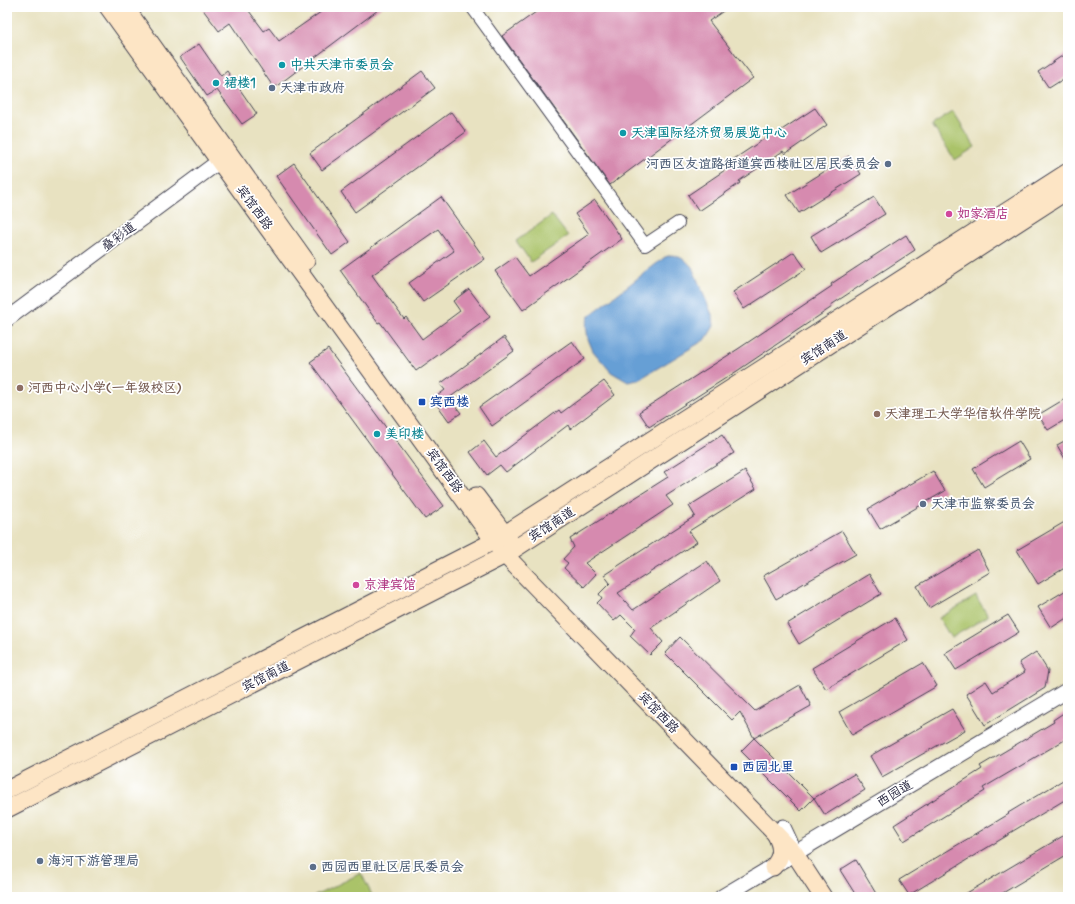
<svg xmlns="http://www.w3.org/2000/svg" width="1075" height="904" font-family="Mynerve,'LXGW WenKai TC',sans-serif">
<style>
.green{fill:#aac369;stroke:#667252}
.water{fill:#669fd5;stroke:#446088}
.building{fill:#d68aaf}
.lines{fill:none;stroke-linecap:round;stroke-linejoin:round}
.minor-casing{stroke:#403f4f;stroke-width:14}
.tertiary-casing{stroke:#403f4f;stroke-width:17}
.secondary-casing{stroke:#403f4f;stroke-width:19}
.minor{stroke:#fff;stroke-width:12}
.tertiary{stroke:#fff;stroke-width:15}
.secondary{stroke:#fde5c5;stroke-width:17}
.culture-dot{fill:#0f9aa8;stroke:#fff;stroke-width:1.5}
.service-dot{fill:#5c6f8a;stroke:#fff;stroke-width:1.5}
.hotel-dot{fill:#d1479c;stroke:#fff;stroke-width:1.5}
.education-dot{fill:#8d6e63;stroke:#fff;stroke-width:1.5}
.transit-dot{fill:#1a4fb4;stroke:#fff;stroke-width:1.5}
.labels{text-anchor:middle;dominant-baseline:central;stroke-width:3.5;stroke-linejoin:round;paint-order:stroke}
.culture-label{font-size:13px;font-weight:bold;fill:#0d838f;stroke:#fff;text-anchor:start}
.service-label{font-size:13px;font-weight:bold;fill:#4e5e75;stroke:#fff;text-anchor:start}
.street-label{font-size:13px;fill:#22223b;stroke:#fff}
.hotel-label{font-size:13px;font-weight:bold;fill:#b23c85;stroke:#fff;text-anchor:start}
.education-label{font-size:13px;font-weight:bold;fill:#785e54;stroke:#fff;text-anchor:start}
.transit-label{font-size:13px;font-weight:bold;fill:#164399;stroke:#fff;text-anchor:start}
</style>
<rect width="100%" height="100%" fill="#fff"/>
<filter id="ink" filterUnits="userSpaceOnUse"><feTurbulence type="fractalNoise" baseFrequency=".025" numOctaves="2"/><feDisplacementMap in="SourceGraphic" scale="8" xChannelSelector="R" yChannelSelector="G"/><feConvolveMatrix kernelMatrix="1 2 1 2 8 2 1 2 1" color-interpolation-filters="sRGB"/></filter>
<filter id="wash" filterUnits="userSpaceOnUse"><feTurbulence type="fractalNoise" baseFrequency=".012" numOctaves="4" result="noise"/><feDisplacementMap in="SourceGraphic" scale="16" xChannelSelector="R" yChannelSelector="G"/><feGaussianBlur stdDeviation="0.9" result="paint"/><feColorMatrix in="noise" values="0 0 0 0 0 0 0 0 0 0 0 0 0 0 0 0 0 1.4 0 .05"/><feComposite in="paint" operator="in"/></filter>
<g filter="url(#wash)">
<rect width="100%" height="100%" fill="#e8e2c1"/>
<g class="green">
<path d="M 953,112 L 975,147 L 955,160 L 932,125 Z"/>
<path d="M 552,215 L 568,236 L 531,262 L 516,241 Z"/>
<path d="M 976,596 L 988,616 L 951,638 L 939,618 Z"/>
<path d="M 361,873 L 373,897 L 313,897 Z"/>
</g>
<path class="water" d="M 672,255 C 681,257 686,260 692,267 L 713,317 L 714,326 L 706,339 L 638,380 L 628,382 L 611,372 L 593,351 L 588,339 L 586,325 L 589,316 L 665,257 Z"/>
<g id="blocks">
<g class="building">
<path d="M 201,7 L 246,7 L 264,31 L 269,28 L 279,41 L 328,7 L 382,7 L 274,88 L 230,23 L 219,31 Z"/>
<path d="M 543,7 L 729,7 L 709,21 L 753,78 L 610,185 L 502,36 Z"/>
<path d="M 199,44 L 221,76 L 227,71 L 257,114 L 242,124 L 217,90 L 207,96 L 180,57 Z"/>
<path d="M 1068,52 L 1068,76 L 1049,88 L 1038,72 Z"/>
<path d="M 422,71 L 435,88 L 322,170 L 310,153 Z"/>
<path d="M 815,108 L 827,125 L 785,154 L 783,151 L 739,181 L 740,183 L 699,211 L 688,195 L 728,168 L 725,165 L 773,133 L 774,135 Z"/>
<path d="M 451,112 L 466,132 L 355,212 L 341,192 Z"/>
<path d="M 849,156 L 861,174 L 799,213 L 787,195 Z"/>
<path d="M 294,163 L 350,242 L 332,255 L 276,176 Z"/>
<path d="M 441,197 L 485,259 L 423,302 L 409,283 L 454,251 L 438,229 L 372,275 L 404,319 L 406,317 L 422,339 L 460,311 L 453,301 L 469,289 L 490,317 L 416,371 L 380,322 L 378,323 L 340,270 Z"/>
<path d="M 874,197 L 885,214 L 821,253 L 811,236 Z"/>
<path d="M 595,200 L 622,239 L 523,310 L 495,271 L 515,257 L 529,276 L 589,234 L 575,214 Z"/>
<path d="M 906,235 L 915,250 L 831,305 L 832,307 L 737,371 L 649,427 L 639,412 L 738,349 L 832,286 L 831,284 Z"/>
<path d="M 794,252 L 806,269 L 744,309 L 733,292 Z"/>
<path d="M 504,337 L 514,351 L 449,398 L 461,413 L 449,421 L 433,399 L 445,390 L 440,384 Z"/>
<path d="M 572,341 L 585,359 L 492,426 L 479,407 Z"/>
<path d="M 328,349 L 444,506 L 425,519 L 310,362 Z"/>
<path d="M 604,381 L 615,395 L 570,429 L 568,425 L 506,472 L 500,465 L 487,475 L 470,452 L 484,441 L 496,457 L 559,410 L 561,413 Z"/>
<path d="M 1068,397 L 1068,418 L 1048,430 L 1038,415 Z"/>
<path d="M 722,435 L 734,453 L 666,496 L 673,505 L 585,563 L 596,574 L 584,587 L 564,568 L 568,563 L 563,559 L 574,547 L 570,539 L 668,477 L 664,472 Z"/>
<path d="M 1068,439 L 1068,464 L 1057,445 Z"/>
<path d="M 1019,441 L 1030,459 L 984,487 L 973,469 Z"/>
<path d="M 745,471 L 756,489 L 689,531 L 697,542 L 618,593 L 633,610 L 707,561 L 720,581 L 651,628 L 663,642 L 650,655 L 630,636 L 635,629 L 621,615 L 614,621 L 597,603 L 602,598 L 599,594 L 610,583 L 604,575 L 695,516 L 689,506 Z"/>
<path d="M 933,471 L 945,491 L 880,529 L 868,509 Z"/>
<path d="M 1068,520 L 1068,566 L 1038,584 L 1017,550 Z"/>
<path d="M 842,531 L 856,554 L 776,599 L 763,576 Z"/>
<path d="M 978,550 L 990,572 L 929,608 L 917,586 Z"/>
<path d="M 869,574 L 881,594 L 799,644 L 787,624 Z"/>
<path d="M 1068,589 L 1068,617 L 1051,628 L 1038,607 Z"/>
<path d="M 1008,615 L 1019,632 L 956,670 L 945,653 Z"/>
<path d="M 895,618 L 908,640 L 826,689 L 812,668 Z"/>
<path d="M 680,637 L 755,711 L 800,685 L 811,706 L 754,738 L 740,712 L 732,720 L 665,653 Z"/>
<path d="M 1036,652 L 1048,671 L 1045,688 L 985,725 L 966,694 L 986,681 L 993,692 L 1025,672 L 1019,663 Z"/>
<path d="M 923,663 L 937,686 L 852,735 L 839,712 Z"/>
<path d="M 952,709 L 965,730 L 882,777 L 870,756 Z"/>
<path d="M 1068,710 L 1068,738 L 983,788 L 985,791 L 904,841 L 894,825 L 982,769 L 980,766 L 1054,722 L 1053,720 Z"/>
<path d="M 754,738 L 814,798 L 801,811 L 741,751 Z"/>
<path d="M 854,774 L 865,790 L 825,815 L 814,798 Z"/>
<path d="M 1068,777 L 1068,798 L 1008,834 L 1008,835 L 909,895 L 899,880 L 1009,814 L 1008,813 Z"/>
<path d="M 1068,833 L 1068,854 L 996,897 L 960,897 Z"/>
<path d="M 856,860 L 878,897 L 857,897 L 840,870 Z"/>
</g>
</g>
</g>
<g filter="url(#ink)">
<use href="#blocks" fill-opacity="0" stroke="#403f4f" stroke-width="1"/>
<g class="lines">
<defs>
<path id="minor" d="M 472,7 L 645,245 L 678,223"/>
<g id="tertiary">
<path d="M 7,319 L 229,154"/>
<path d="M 783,827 L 790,842 L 791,851"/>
<path d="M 722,897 L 1068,690"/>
</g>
<g id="secondary">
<path d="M 108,7 L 494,541 L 505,555 L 795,854 L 823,897"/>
<path d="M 125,7 L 306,261"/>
<path d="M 476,496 L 512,544"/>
<path d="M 7,790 L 494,541 L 1068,172"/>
<path d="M 7,809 L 505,555 L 1068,190"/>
<path d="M 773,867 C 783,856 782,847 776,835"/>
</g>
</defs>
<use href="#minor" class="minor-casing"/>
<use href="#tertiary" class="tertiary-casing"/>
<use href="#secondary" class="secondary-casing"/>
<use href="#minor" class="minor"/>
<use href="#tertiary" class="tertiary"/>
<use href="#secondary" class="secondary"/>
</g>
</g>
<g class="culture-dot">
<circle cx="282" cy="65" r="4"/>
<circle cx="216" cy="83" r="4"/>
<circle cx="623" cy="133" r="4"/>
<circle cx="377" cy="434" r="4"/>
</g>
<g class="service-dot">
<circle cx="272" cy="88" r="4"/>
<circle cx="888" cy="164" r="4"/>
<circle cx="923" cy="504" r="4"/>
<circle cx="40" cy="861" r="4"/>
<circle cx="313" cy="867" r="4"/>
</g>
<g class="hotel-dot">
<circle cx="949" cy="214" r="4"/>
<circle cx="356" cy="585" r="4"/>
</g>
<g class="education-dot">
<circle cx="20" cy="388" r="4"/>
<circle cx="877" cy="414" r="4"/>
</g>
<g class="transit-dot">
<rect x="418" y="398" width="8" height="8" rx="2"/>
<rect x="730" y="763" width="8" height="8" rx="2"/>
</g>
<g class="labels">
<g class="culture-label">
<text x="290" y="65">中共天津市委员会</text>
<text x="224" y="83">裙楼1</text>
<text x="631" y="133">天津国际经济贸易展览中心</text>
<text x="385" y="434">美印楼</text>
</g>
<g class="service-label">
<text x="280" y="88">天津市政府</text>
<text x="880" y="164" text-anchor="end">河西区友谊路街道宾西楼社区居民委员会</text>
<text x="931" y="504">天津市监察委员会</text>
<text x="48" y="861">海河下游管理局</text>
<text x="321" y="867">西园西里社区居民委员会</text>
</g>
<g class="street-label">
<text transform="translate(254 208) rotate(54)">宾馆西路</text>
<text transform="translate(119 237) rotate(-37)">叠彩道</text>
<text transform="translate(824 348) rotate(-33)">宾馆南道</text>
<text transform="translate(444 471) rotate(54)">宾馆西路</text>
<text transform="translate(552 525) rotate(-33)">宾馆南道</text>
<text transform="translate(266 677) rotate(-27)">宾馆南道</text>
<text transform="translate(658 713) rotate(46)">宾馆西路</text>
<text transform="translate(895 794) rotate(-31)">西园道</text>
</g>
<g class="hotel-label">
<text x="957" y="214">如家酒店</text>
<text x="364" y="585">京津宾馆</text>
</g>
<g class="education-label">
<text x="28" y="388">河西中心小学(一年级校区)</text>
<text x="885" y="414">天津理工大学华信软件学院</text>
</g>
<g class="transit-label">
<text x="430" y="402">宾西楼</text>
<text x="742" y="767">西园北里</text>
</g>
</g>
<rect width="1075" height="904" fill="none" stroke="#fff" stroke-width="24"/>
</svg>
